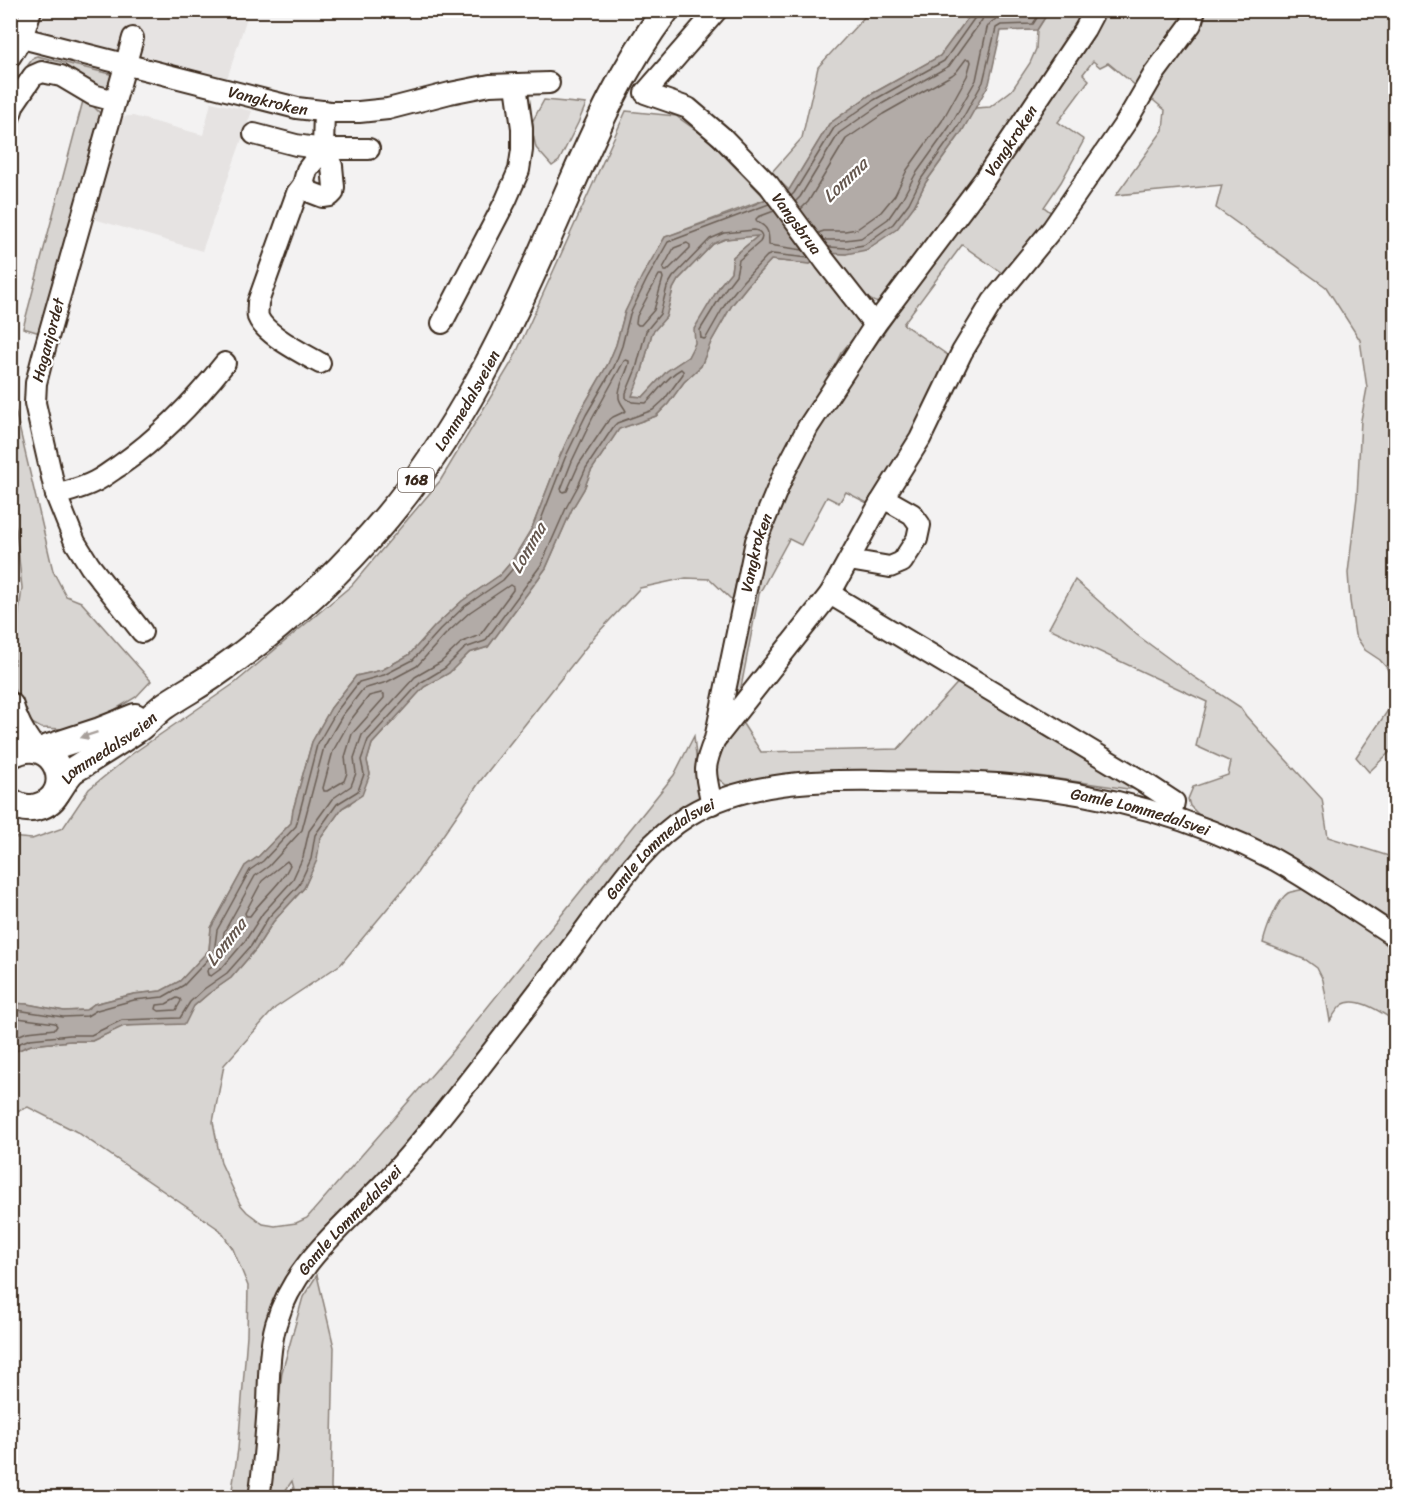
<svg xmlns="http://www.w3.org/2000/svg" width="1406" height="1508" font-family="Sriracha,sans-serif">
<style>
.built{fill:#e6e3e2}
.green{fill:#d8d5d2;stroke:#8a8078;stroke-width:1.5}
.water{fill:#b2aba7;stroke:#827770;stroke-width:1.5;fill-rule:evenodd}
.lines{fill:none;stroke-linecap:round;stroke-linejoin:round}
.shore{stroke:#6b5e55;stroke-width:1.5}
.minor-casing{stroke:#3b2a1e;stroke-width:24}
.major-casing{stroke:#3b2a1e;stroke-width:30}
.minor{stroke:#fff;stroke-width:20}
.major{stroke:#fff;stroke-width:26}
.oneway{fill:#a79f9a}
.labels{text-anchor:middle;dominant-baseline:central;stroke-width:4.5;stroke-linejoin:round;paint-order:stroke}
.shield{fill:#fff;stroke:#766a62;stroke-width:1.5}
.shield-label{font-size:15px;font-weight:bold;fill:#3b2a1e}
.street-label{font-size:16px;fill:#3b2a1e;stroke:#fff}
.water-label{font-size:18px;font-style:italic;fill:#65574e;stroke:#fff}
</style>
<rect width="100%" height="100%" fill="#f3f2f2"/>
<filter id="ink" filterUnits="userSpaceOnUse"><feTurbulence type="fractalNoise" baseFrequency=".0167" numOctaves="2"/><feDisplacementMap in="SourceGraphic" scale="12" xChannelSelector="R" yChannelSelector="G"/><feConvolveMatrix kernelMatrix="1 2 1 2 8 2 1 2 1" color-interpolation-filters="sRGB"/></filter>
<g filter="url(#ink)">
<g class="built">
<path d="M 11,11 L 249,11 L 227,79 L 17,25 L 11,34 Z"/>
<path d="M 211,102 L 252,111 L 202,251 L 94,219 L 121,121 L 123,119 L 127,116 L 133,116 L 203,135 Z"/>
</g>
<g class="green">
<path d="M 870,11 L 973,11 L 940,56 L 870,95 L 829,124 L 789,190 L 771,173 L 802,138 L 818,67 Z"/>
<path d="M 1049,11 L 1086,11 L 1042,87 L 879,303 C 862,301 839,267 827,253 L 846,254 L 914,206 L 926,182 L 961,133 L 975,108 L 990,107 L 1012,90 L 1030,63 L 1036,49 L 1037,30 Z"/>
<path d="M 1103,11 L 1395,11 L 1395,747 L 1369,772 L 1356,757 L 1391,706 L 1393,694 L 1392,681 L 1387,668 L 1380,660 L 1365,650 L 1355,635 L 1350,601 L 1348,573 L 1357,497 L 1361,420 L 1367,388 L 1360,340 L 1326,287 L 1216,208 L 1222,185 L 1116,195 L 1163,130 L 1165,110 L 1108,63 L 1100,67 L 1093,61 L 1083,74 L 1089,80 L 1058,122 L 1084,140 L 1061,182 L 1044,207 L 1053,214 L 1005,275 L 962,245 L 903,324 L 949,356 L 912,433 L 871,505 L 846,492 L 839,503 L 827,497 L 801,545 L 789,539 L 759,594 L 736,713 L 761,752 L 898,749 L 962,678 L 1145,787 L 1128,789 L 1024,774 L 997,778 L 831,774 L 726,785 L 716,777 L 716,761 L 758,559 L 791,473 L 838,399 L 895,317 L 913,287 Z"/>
<path d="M 37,56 L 110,74 C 114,79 111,84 108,89 L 104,90 L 82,77 L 47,64 L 11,98 L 11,88 L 34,57 Z"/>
<path d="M 84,97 L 103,116 L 40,333 L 23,328 Z"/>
<path d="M 544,100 L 586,104 L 578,123 L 559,161 L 552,166 L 536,148 L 531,124 Z"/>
<path d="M 626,111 L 676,116 L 707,138 L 766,199 L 665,237 L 625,312 L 616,345 L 608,364 L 580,412 L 560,456 L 532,528 L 512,561 L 500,575 L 462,601 L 435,626 L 409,655 L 382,670 L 356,676 L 331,708 L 312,742 L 293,810 L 291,823 L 259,856 L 245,866 L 211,928 L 209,950 L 180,981 L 161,991 L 133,994 L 94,1004 L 86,1010 L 64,1011 L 27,1004 L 11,1003 L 10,837 L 32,839 L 63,828 L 89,789 L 132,754 L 235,683 L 352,585 L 440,481 L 513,360 Z"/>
<path d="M 759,235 L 733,257 L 731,272 L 721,284 L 712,300 L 696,343 L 688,357 L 667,371 L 643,397 L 631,396 L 642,371 L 652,333 L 666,317 L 673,289 L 678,280 L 713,244 L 725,239 Z"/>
<path d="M 771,260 L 810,264 L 816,260 L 861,318 L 861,329 L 841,353 L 752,529 L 741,562 L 732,600 L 710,579 L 686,578 L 640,588 L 594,637 L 481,780 L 417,873 L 341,964 L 275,1008 L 224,1065 L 213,1122 L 221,1163 L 240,1204 L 247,1212 L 263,1224 L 275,1226 L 296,1223 L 307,1218 L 449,1055 L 674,775 L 694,736 L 700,796 L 673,818 L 419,1130 L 284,1284 L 259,1416 L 251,1497 L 231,1497 L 238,1449 L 247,1335 L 248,1286 L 233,1249 L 220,1230 L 77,1132 L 28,1107 L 11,1114 L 11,1053 L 31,1045 L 70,1041 L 92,1041 L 123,1026 L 153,1024 L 194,1006 L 208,994 L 231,978 L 256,949 L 273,922 L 304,888 L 316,860 L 320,839 L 342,808 L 350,804 L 370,774 L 367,761 L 372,744 L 424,687 L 449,673 L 469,653 L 488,647 L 546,568 L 572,509 L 584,489 L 591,471 L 619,429 L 656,416 L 668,404 L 684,382 L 701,366 L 711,342 L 732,305 L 748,285 Z"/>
<path d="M 10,388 L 53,571 L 66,596 L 81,602 L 151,681 L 136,697 L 106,715 L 64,729 L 41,728 L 30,722 L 20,708 L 14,688 L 14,650 L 22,588 L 16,530 L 11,511 Z"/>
<path d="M 1075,580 L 1137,635 L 1194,677 L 1240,707 L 1246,716 L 1322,799 L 1328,837 L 1395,858 L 1395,928 L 1269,847 L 1253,838 L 1198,814 L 1190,806 L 1188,799 L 1193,787 L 1228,775 L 1231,762 L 1196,746 L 1207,702 L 1049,628 Z"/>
<path d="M 1303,889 L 1395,948 L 1395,1021 C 1382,1013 1357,995 1342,1005 C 1337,1009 1333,1016 1330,1021 L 1323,980 L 1317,968 L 1306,960 L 1263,943 C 1266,930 1277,900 1288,893 C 1292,891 1299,891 1303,889 Z"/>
<path d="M 317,1275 L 334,1347 L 331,1488 L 334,1497 L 296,1497 L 292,1481 L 281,1497 L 268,1498 L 282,1372 L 303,1297 Z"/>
</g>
<path class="water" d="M 973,11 L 1049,11 L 1037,30 L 1001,31 L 989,84 L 961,133 L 926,182 L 914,206 L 897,229 L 866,250 L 846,254 L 827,253 L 810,264 L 771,260 L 748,285 L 732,305 L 711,342 L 701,366 L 684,382 L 668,404 L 656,416 L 619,429 L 591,471 L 584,489 L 572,509 L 546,568 L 488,647 L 469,653 L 449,673 L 424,687 L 372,744 L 367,761 L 370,774 L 362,795 L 342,808 L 320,839 L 317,860 L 304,888 L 273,922 L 256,949 L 231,978 L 208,994 L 194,1006 L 185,1024 L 124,1026 L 92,1041 L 70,1041 L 31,1045 L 11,1053 L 11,1003 L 27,1004 L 64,1011 L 86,1010 L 94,1004 L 134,994 L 161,991 L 180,981 L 209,950 L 211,928 L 245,866 L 259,856 L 291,823 L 293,810 L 312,742 L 331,708 L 356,676 L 382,670 L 409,655 L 435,626 L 462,601 L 500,575 L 512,561 L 532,528 L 560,456 L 580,412 L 608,364 L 616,345 L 625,312 L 642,276 L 665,237 L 741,210 L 789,190 L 829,124 L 870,95 L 940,56 ZM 758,236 L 733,257 L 731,272 L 721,284 L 694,329 L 695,343 L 688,357 L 667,371 L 643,397 L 632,396 L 642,371 L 652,333 L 666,317 L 673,289 L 678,280 L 713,244 L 725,239 Z"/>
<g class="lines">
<g class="shore">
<path d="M 791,196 L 794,193 L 834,128 L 874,100 L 944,61 L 976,16 L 977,10"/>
<path d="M 795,202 L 800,197 L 839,133 L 878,106 L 949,66 L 982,20 L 985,10"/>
<path d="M 801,209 L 808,202 L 846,139 L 883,114 L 952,75 L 957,71 L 966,59 L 970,59 L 971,62 L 967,76 L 942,121 L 907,170 L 895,195 L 881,212 L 857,229 L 845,231 L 824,231 L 818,233"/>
<path d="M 774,211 L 758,217 L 756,219 L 757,222 C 769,227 769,234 769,245 L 803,250"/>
<path d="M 824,240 L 845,240 L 861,238 L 888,219 L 902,199 L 915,175 L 950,126 L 976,80 L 987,28 C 994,13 1014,17 1028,16 L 1033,10"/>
<path d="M 687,243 L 690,245 L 690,248 L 667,271 L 664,271 L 663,268 L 674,248 Z"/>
<path d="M 829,247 L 846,248 L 864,245 L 893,224 L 909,203 L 921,179 L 956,130 L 983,82 L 996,28 L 1001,25 L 1033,24 L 1042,10"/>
<path d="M 659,275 L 662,275 L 663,278 L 654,310 L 641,325 L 638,325 L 636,323 L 637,316 Z"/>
<path d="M 626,360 L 629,361 L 629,363 C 627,374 617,387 619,398 C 620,403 624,407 626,411 L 613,417 L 608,421 L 579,464 L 567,491 L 563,492 L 561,489 L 572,461 L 592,419 L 624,361 Z"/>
<path d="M 510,585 L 513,587 L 513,590 L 480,635 L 462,642 L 441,662 L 415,677 L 362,735 L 354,758 L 356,773 L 351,786 L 332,799 L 309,831 L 303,857 L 292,881 L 263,913 L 245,941 L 222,968 L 211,976 L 208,975 L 207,971 L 221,956 L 224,932 L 255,876 L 269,866 L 302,830 L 324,747 L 342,716 L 363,689 L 387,682 L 417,666 L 445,635 L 470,612 Z"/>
<path d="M 381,693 L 384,694 L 384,698 L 352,734 L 345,757 L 347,773 L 344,781 L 327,791 L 324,791 L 323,788 L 333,751 L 350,721 L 369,696 Z"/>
<path d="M 287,861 L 290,865 C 281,885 262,898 250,916 L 246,916 L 245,913 L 262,881 Z"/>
<path d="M 177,998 L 180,999 L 181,1001 L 176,1010 L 159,1011 L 156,1009 L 157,1005 L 166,1004 Z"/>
<path d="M 10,1009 L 63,1017 L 87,1016 L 97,1010 L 134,1000 L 163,997 L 184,985 L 214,953 L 217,930 L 250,870 L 263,861 L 296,826 L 317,745 L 336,712 L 359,682 L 384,675 L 413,660 L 440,630 L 465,606 L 503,580 L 517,564 L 537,530 L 565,458 L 586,415 L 614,367 L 622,346 L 630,314 L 647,279 L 668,242 L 769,204"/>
<path d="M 10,1017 L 55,1023 L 57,1026 L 55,1029 L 27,1032 L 10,1039"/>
<path d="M 10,1047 L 30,1039 L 70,1035 L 91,1035 L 122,1020 L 180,1018 L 190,1002 L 204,989 L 227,973 L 251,946 L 268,918 L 299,885 L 311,859 L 315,835 L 337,804 L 358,791 L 364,774 L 361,760 L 368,740 L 420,683 L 445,668 L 465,648 L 485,641 L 541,565 L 567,506 L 578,486 L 586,468 L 614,426 L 617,423 L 653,410 L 664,400 L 683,374 L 683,371 L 681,369 C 666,377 658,392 646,403 L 632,402 L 626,398 L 626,393 L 636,369 L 646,331 L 660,314 L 667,287 L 673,277 L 710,239 L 724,233 L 754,230 C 761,231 764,236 760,242 L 739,260 L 736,275 L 726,288 L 700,330 L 701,338 L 704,339 L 706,338 L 727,301 L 743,281 L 767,256 L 772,254 L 809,258"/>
</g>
<defs>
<g id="minor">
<path id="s1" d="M 717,10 L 645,93 L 688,108 L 722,137 L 769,185 L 825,261 L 875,325"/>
<path id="s2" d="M 22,38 L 297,108 L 330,112 L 359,112 L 388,109 L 450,93 L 490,85 L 549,83"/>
<path d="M 133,38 L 45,348 L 36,383 L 35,403 L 56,495 L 75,542 L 90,566 L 142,632"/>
<path d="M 10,57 L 22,38 L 31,10"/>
<path d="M 10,116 L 14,104 L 33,76 L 42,72 L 61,76 L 93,95 L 115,101"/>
<path d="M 254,134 L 296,145 L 323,149 L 369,149"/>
<path d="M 303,185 L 310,192 L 323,197 L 330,196 L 333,193 L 334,187 L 332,166 L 323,149"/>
<path d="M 442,323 L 506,200 L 519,170 L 522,150 L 522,128 L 516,85"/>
<path d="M 320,363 C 304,354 265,335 258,317 C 257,313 258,306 258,302 L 297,193 L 303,185 L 307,170 L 323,149 L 324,111"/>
<path d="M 56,495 C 70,491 83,488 96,481 C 104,477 111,471 119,466 C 159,438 195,401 225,363"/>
<path d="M 880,503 L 920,439 L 962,352 L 993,301 L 1053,228 L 1126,122 L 1154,74 L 1191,24 L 1195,10"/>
<path d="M 830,594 L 880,503 L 889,501 L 912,514 L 920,525 L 917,539 L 902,562 L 890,567 L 849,560"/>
<path d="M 717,737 L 830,594 L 1145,783 L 1174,802 L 1171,816"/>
<path id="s3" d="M 712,804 C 705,773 702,769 715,739 L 756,541 L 784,473 L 808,427 L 875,325 L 984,180 L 1085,29 L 1095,10"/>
<path id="s4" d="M 259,1498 C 264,1466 266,1435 268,1403 C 269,1377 269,1349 276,1324 C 293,1264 345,1225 386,1181 C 419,1146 448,1108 477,1071 C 511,1027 545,983 578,939 C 611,895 642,844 689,815 C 745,781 819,780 882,781 C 924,782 967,781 1009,785 C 1102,793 1192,817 1275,860 C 1316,883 1356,911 1396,937"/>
</g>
<g id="major">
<path d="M 10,706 C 14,721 22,735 31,748"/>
<path d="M 42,750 L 100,731 L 135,717"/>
<path d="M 10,755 C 56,728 80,796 37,807 C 27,810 18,807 10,801"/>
<path id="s5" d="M 57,792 C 62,785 66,777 72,771 C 77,767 84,764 89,760 C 105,750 121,740 136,730 C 146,723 154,714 163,707 C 180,695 198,686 215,674 C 279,630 337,576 387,517 C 459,431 507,332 551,231 C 585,155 615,77 666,10"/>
</g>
</defs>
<use href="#minor" class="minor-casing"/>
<use href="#major" class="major-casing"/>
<use href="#minor" class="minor"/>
<use href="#major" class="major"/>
</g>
<defs><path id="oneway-solid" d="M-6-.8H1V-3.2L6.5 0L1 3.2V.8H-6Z" transform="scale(1.5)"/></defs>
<use class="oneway" href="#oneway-solid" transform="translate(89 735) rotate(161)"/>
</g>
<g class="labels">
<rect class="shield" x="398" y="468" width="36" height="24" rx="4.5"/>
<g class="shield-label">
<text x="416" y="480">168</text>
</g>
<g class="street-label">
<text stroke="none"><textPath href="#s2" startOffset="254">Vangkroken</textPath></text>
<text stroke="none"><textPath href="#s3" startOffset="746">Vangkroken</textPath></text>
<text stroke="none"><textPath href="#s1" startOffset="315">Vangsbrua</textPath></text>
<text transform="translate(48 340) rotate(-75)">Haganjordet</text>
<text stroke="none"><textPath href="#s5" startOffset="574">Lommedalsveien</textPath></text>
<text stroke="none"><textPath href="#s3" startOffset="258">Vangkroken</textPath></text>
<text stroke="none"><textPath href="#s5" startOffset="69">Lommedalsveien</textPath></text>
<text stroke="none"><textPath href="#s4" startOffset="1294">Gamle Lommedalsvei</textPath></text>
<text stroke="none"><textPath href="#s4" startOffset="790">Gamle Lommedalsvei</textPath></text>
<text stroke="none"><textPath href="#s4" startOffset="304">Gamle Lommedalsvei</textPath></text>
</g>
<g class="water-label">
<text transform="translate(845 180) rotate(-44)">Lomma</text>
<text transform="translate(528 548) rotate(-60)">Lomma</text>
<text transform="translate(226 942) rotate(-52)">Lomma</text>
</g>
</g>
<rect width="1406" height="1508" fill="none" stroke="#fff" stroke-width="36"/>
<rect x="18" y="18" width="1370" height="1472" fill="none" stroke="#3b2a1e" stroke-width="2" filter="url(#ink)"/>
</svg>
